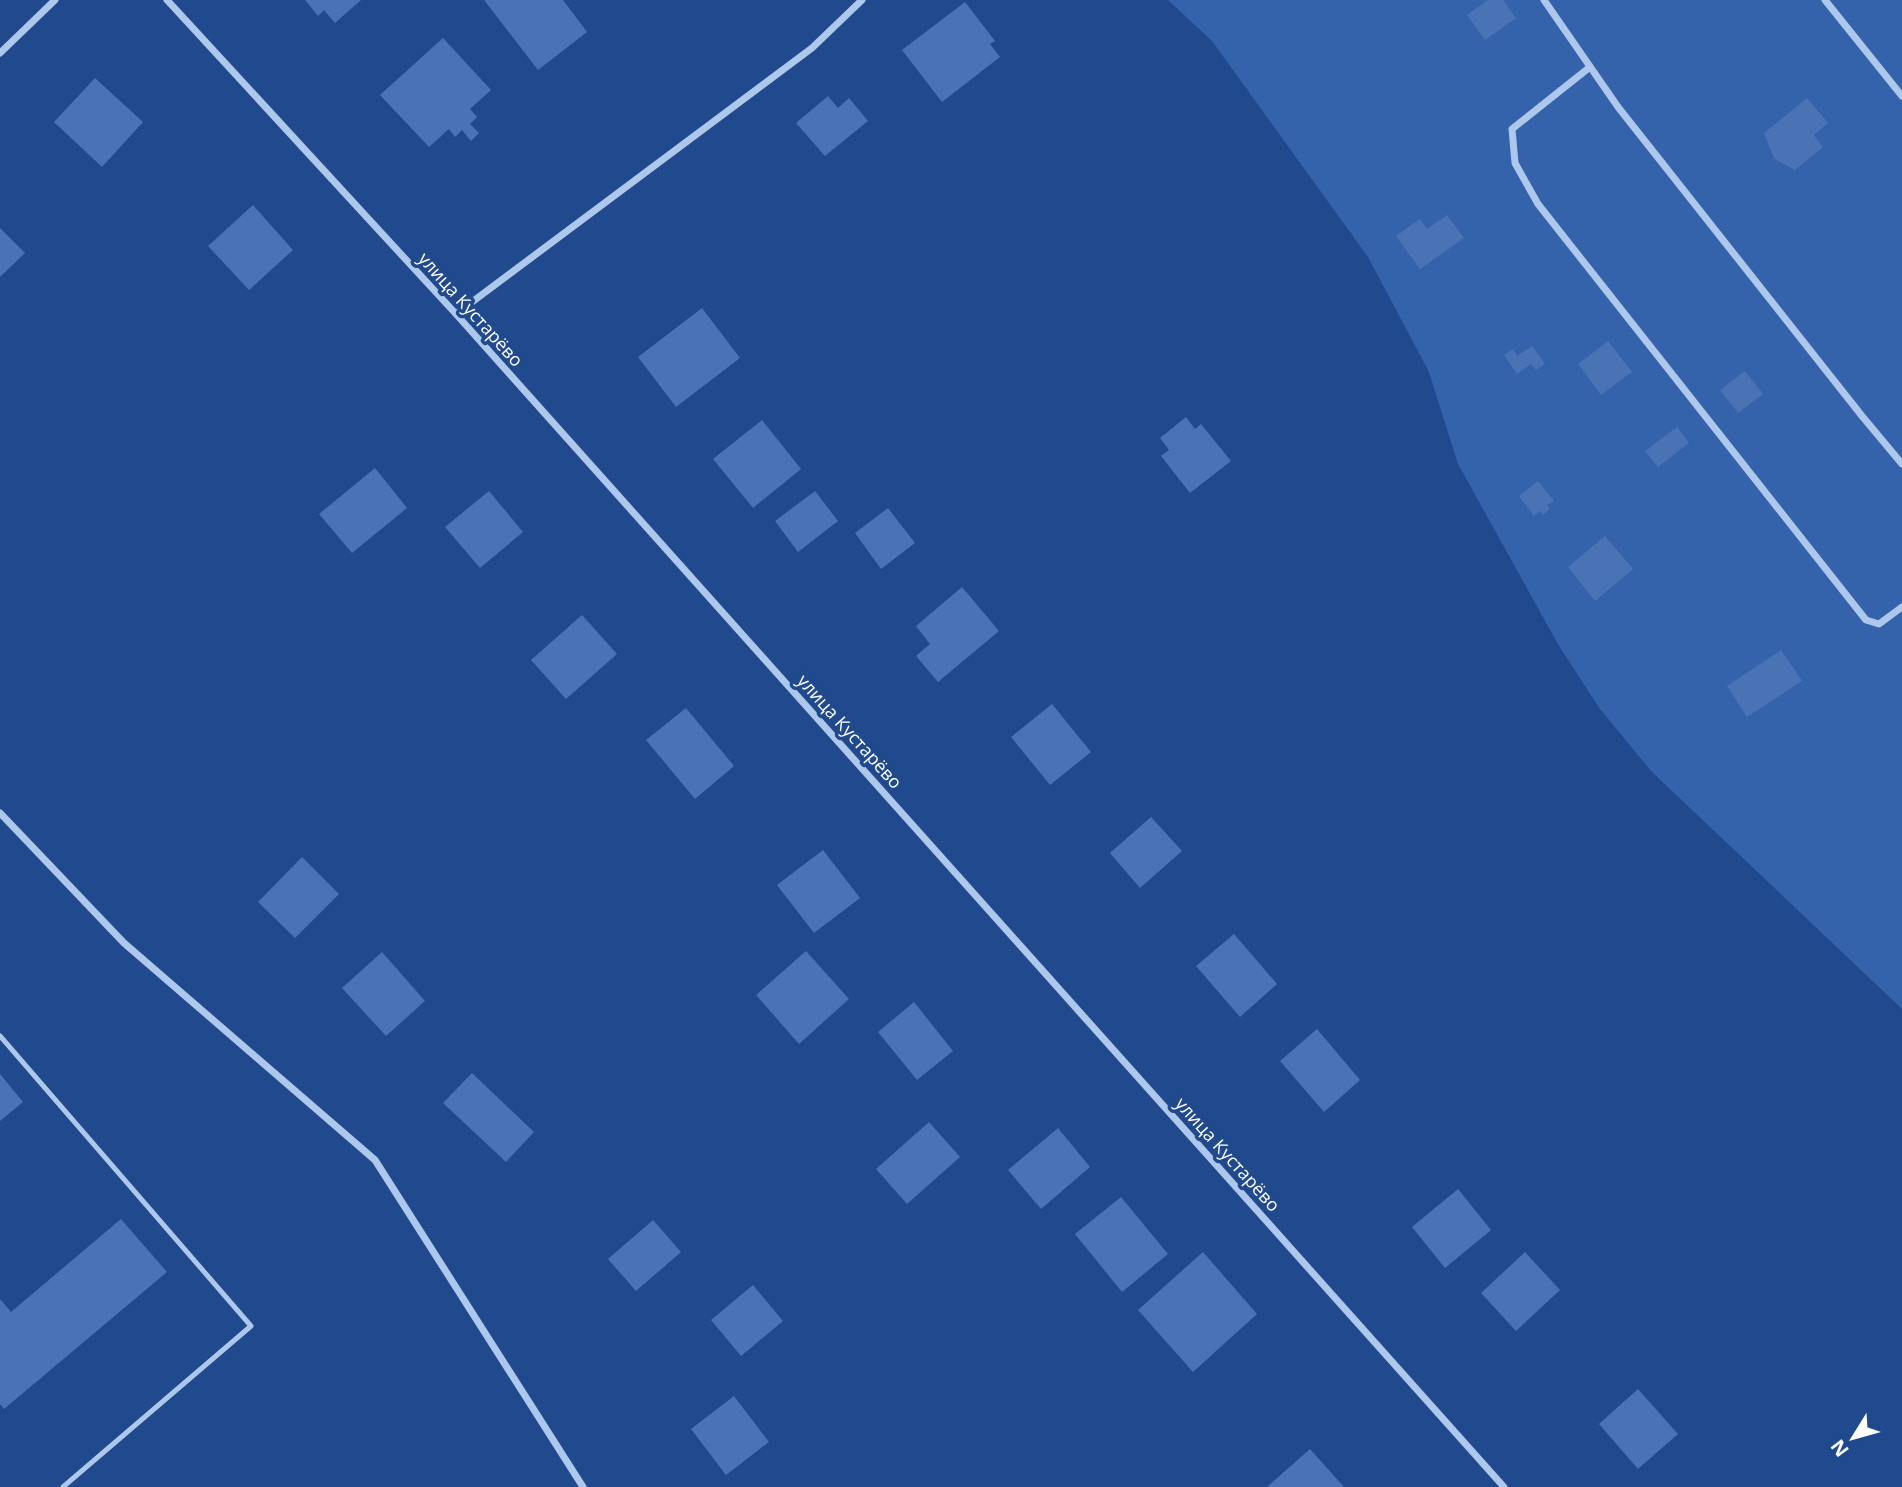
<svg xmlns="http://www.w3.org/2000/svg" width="1902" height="1487" font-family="'Open Sans',sans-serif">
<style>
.green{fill:#3463ab}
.building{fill:#4973b5}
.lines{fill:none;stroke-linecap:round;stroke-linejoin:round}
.lane{stroke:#aec7ec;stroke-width:5}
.street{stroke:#aec7ec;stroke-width:7}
.labels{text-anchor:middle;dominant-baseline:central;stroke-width:7;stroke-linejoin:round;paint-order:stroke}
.street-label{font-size:18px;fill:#fff;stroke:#204a8d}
</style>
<rect width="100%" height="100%" fill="#204a8d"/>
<path class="green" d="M 1168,0 L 1902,0 L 1902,1009 L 1652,772 L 1600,709 L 1559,646 L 1458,464 L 1429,372 L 1368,257 L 1212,41 Z"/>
<g class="building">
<path d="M 305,0 L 361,0 L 335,23 L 324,10 L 318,16 Z"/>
<path d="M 484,0 L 563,0 L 587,32 L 538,70 Z"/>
<path d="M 1488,0 L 1503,0 L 1516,18 L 1485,40 L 1467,15 Z"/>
<path d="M 965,2 L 995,41 L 990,44 L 1000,57 L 942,102 L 902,50 Z"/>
<path d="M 443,38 L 491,90 L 470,109 L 477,117 L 470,124 L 479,133 L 471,141 L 462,130 L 455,137 L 449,129 L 429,147 L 380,95 Z"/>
<path d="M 95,78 L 143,122 L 102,167 L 54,122 Z"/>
<path d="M 828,96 L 838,108 L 849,98 L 868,121 L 825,156 L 796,123 Z"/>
<path d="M 1807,98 L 1828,123 L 1814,135 L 1823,147 L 1795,170 L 1774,159 L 1764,133 Z"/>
<path d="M 253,205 L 293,250 L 249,290 L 208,246 Z"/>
<path d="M 1447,215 L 1464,238 L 1420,269 L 1396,236 L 1420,219 L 1427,229 Z"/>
<path d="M 0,228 L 25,253 L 0,277 Z"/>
<path d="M 702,308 L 740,358 L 676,407 L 638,357 Z"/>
<path d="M 1608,341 L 1632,372 L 1601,395 L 1578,364 Z"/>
<path d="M 1532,346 L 1545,364 L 1536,370 L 1531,364 L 1517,374 L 1504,355 L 1513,349 L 1517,356 Z"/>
<path d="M 1745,371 L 1763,394 L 1738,413 L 1720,390 Z"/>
<path d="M 1186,417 L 1195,429 L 1201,424 L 1231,461 L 1190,493 L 1161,456 L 1169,450 L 1160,438 Z"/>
<path d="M 762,420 L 801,469 L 753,508 L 713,459 Z"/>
<path d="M 1677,427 L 1689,443 L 1658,467 L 1645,451 Z"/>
<path d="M 375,468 L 407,508 L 352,553 L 319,514 Z"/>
<path d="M 1538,481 L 1554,501 L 1547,505 L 1550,509 L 1543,515 L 1540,511 L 1534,516 L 1519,496 Z"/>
<path d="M 489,491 L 523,532 L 480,568 L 445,527 Z"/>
<path d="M 815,491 L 838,521 L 798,552 L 775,521 Z"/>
<path d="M 888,508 L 915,543 L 881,569 L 855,533 Z"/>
<path d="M 1605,536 L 1633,569 L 1595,601 L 1568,567 Z"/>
<path d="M 962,587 L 999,631 L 938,682 L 916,656 L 930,644 L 916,626 Z"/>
<path d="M 582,615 L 617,654 L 566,699 L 531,660 Z"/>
<path d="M 1781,650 L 1802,681 L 1747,717 L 1727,686 Z"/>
<path d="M 1052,704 L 1091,752 L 1050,785 L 1011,737 Z"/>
<path d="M 686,708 L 734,766 L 695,799 L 646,740 Z"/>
<path d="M 1151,817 L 1182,851 L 1140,888 L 1110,853 Z"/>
<path d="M 823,850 L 860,898 L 814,933 L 777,885 Z"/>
<path d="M 302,857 L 339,894 L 295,938 L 258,902 Z"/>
<path d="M 1234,934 L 1277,984 L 1240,1017 L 1196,966 Z"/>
<path d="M 806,951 L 849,999 L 799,1044 L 756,995 Z"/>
<path d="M 382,952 L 425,1001 L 386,1036 L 342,988 Z"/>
<path d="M 914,1002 L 953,1051 L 917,1080 L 878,1032 Z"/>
<path d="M 1317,1029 L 1360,1080 L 1324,1112 L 1280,1061 Z"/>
<path d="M 472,1073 L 534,1132 L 506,1162 L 443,1103 Z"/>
<path d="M 0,1074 L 23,1102 L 0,1121 Z"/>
<path d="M 929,1122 L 960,1157 L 907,1204 L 876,1169 Z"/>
<path d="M 1058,1128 L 1090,1167 L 1041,1209 L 1008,1170 Z"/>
<path d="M 1458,1189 L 1491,1230 L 1445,1268 L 1412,1227 Z"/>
<path d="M 1121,1197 L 1168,1254 L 1122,1292 L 1075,1234 Z"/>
<path d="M 121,1219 L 167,1272 L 4,1409 L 0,1404 L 0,1299 L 11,1312 Z"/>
<path d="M 653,1220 L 681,1252 L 636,1291 L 608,1259 Z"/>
<path d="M 1203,1252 L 1257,1314 L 1193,1372 L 1138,1310 Z"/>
<path d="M 1525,1252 L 1560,1290 L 1516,1331 L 1481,1293 Z"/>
<path d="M 753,1285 L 783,1321 L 741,1356 L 711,1320 Z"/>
<path d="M 1638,1389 L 1678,1434 L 1638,1469 L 1599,1424 Z"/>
<path d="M 734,1396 L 769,1442 L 726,1475 L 691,1429 Z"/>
<path d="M 1310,1449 L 1344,1487 L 1267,1487 Z"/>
</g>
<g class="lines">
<path class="lane" d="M 0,1036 L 251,1326 L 63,1487"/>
<g class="street">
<path d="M 167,0 L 456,314 L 1504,1487"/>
<path d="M 1544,0 L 1618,107 L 1862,416 L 1902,464"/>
<path d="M 1825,0 L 1902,96"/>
<path d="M 0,53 L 55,0"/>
<path d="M 1590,67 L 1512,129 L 1515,163 L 1538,204 L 1866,620 L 1879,624 L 1902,607"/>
<path d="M 456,314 L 812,48 L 862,0"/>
<path d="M 0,813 L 124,943 L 375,1160 L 583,1487"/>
</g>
</g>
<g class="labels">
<g class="street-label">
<text transform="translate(471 309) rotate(48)">улица Кустарёво</text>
<text transform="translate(850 731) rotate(48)">улица Кустарёво</text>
<text transform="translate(1228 1154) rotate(48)">улица Кустарёво</text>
</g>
</g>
<g transform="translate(1853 1438) rotate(233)" stroke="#204a8d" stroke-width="5" paint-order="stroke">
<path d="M0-5L12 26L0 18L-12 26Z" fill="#ffffff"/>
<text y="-10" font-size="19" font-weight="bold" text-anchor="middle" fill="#ffffff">N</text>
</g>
</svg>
